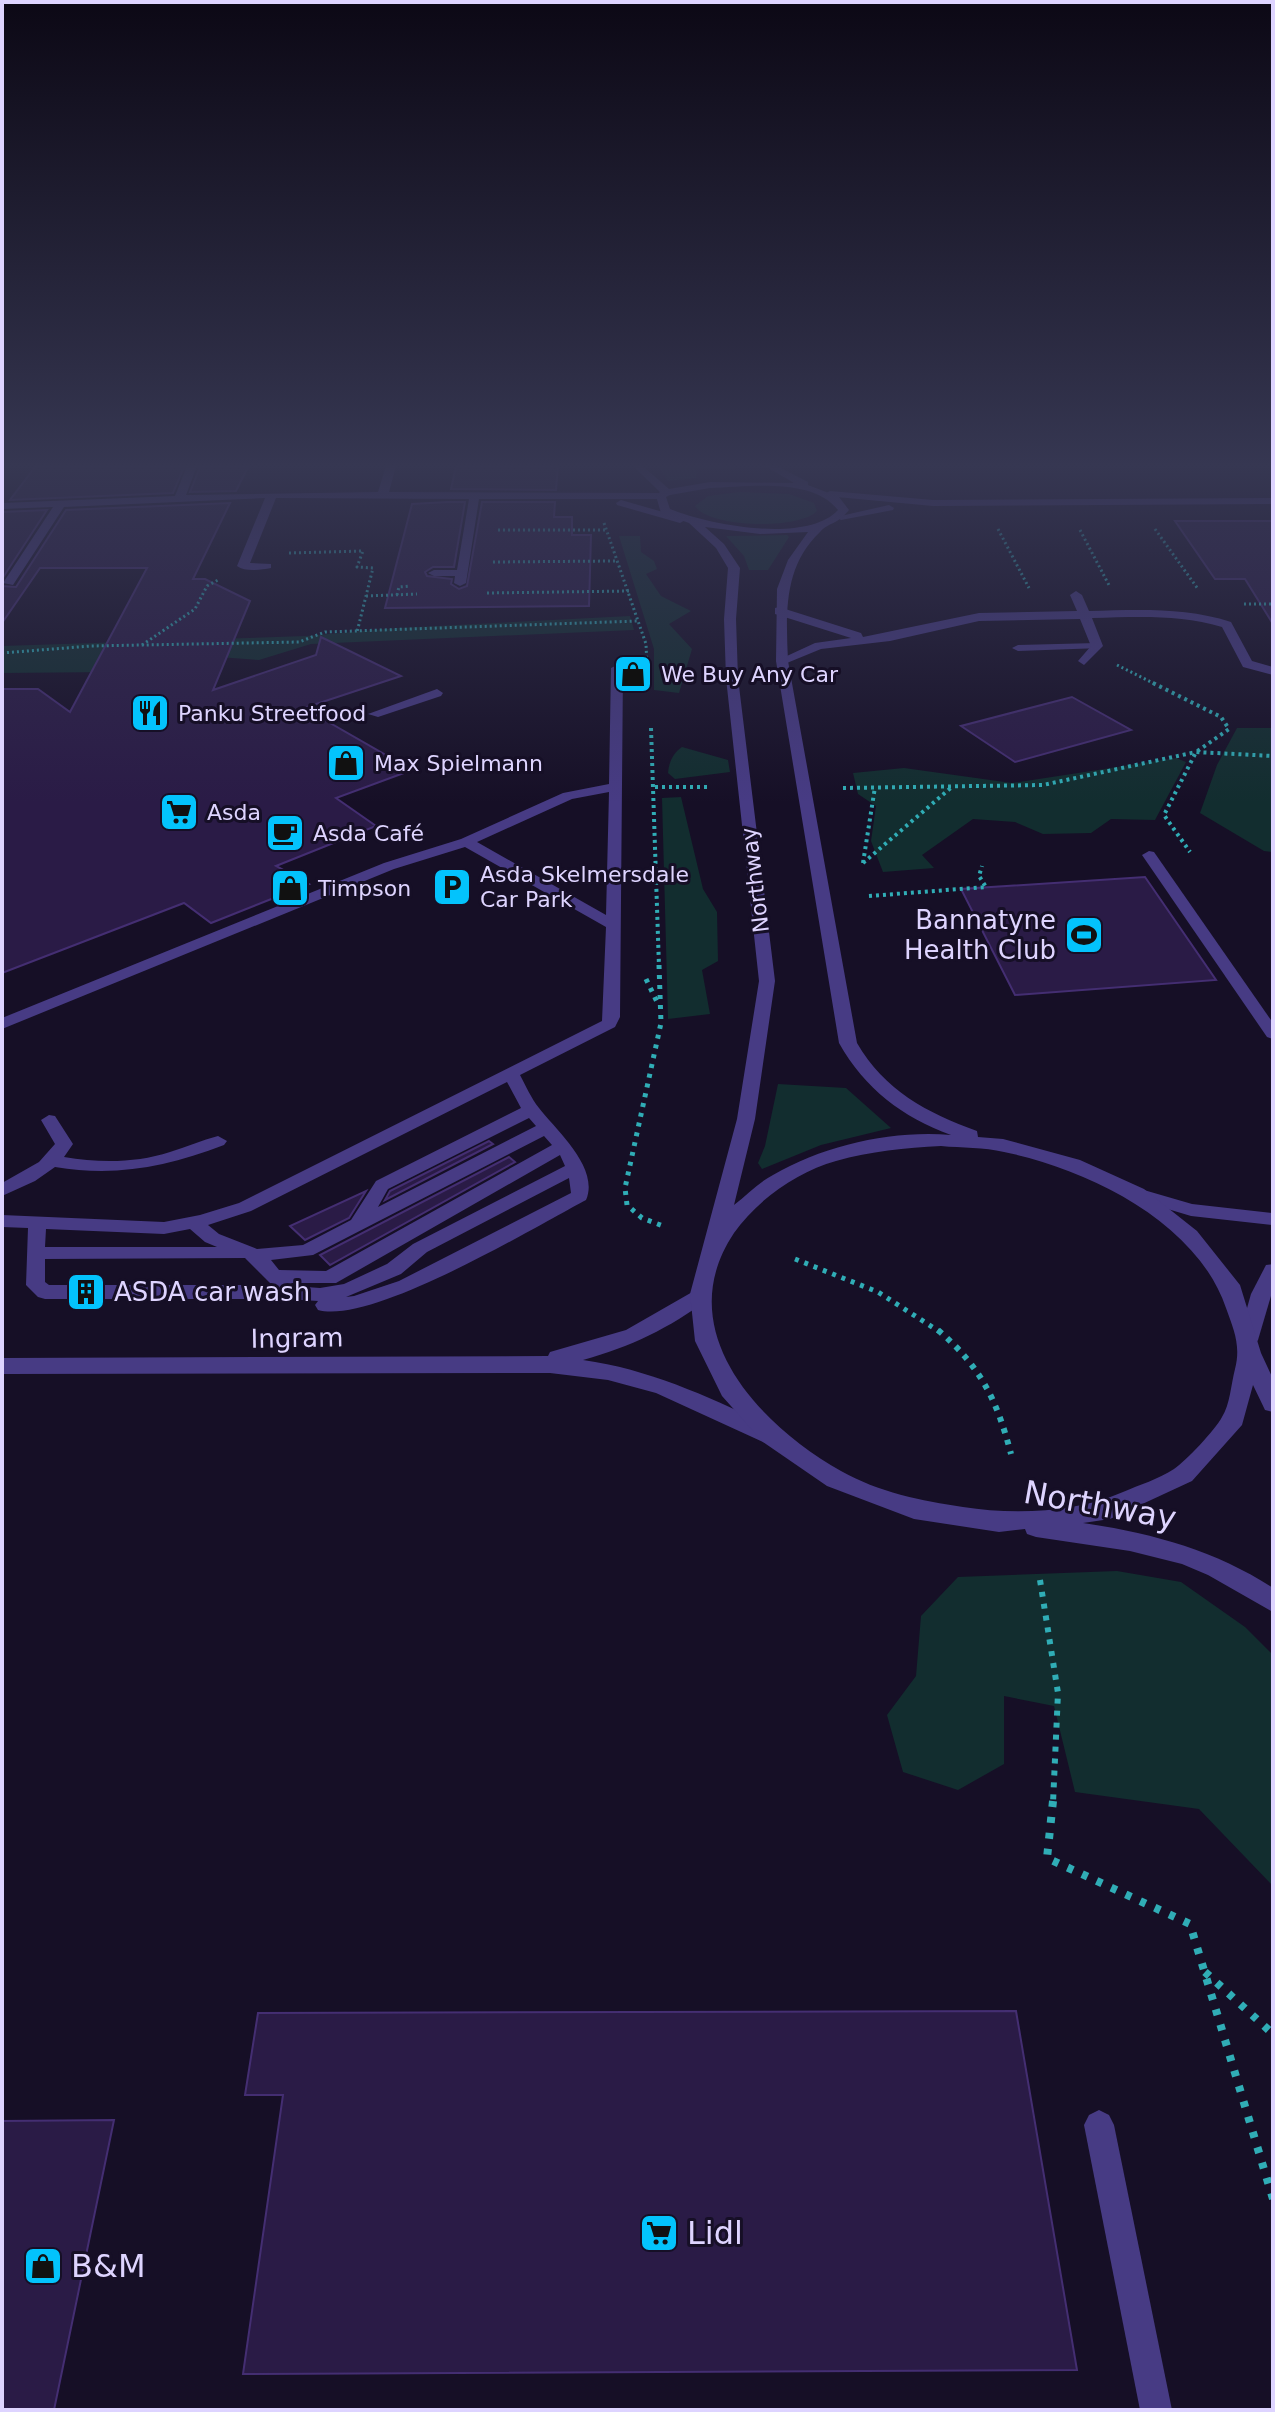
<svg xmlns="http://www.w3.org/2000/svg" width="1275" height="2412" font-family="'DejaVu Sans',sans-serif">
<style>
.green{fill:#122d2f}
.building{fill:#2a1b46;stroke:#442e72;stroke-width:2}
.lines{fill:none;stroke-linecap:round;stroke-linejoin:round}
.path-far4{stroke:#30adb6;stroke-width:3;stroke-dasharray:2 3;stroke-linecap:butt}
.path-far3{stroke:#30adb6;stroke-width:4;stroke-dasharray:3 4;stroke-linecap:butt}
.path-far2{stroke:#30adb6;stroke-width:5;stroke-dasharray:4 6;stroke-linecap:butt}
.path-far1{stroke:#30adb6;stroke-width:6;stroke-dasharray:5 7;stroke-linecap:butt}
.path{stroke:#30adb6;stroke-width:8;stroke-dasharray:6 10;stroke-linecap:butt}
.service{fill:#473b84;fill-rule:evenodd}
.minor{fill:#473b84;fill-rule:evenodd}
.tertiary{fill:#473b84;fill-rule:evenodd}
.labels{text-anchor:middle;dominant-baseline:central;stroke-width:6;stroke-linejoin:round;paint-order:stroke}
.far-poi-label{font-size:22px;fill:#ded4ff;stroke:#160f26;text-anchor:start}
.far-street-label{font-size:22px;fill:#ded4ff;stroke:#160f26}
.poi-label{font-size:26px;fill:#ded4ff;stroke:#160f26;text-anchor:end}
.street-label{font-size:26px;fill:#ded4ff;stroke:#160f26}
.near-street-label{font-size:32px;fill:#ded4ff;stroke:#160f26}
.near-poi-label{font-size:32px;fill:#ded4ff;stroke:#160f26;text-anchor:start}
</style>
<rect width="100%" height="100%" fill="#160f26"/>
<g class="green">
<path d="M 658,466 L 733,466 L 736,469 L 697,469 L 696,478 L 668,481 Z"/>
<path d="M 740,492 L 789,494 L 814,503 L 817,511 C 799,530 709,528 695,506 L 708,496 Z"/>
<path d="M 787,535 L 789,537 L 768,570 L 749,570 L 744,556 L 726,536 Z"/>
<path d="M 619,536 L 640,536 L 641,552 L 654,561 L 657,569 L 646,574 L 661,596 L 691,611 L 669,624 L 692,649 L 679,693 L 654,690 L 654,649 Z"/>
<path d="M 630,616 L 634,630 L 311,644 L 259,660 L 191,655 L 112,672 L 2,673 L 2,646 L 306,636 L 398,628 Z"/>
<path d="M 1237,728 L 1273,728 L 1273,852 L 1264,851 L 1200,813 L 1217,765 Z"/>
<path d="M 682,747 L 728,760 L 730,772 L 675,779 L 668,773 C 669,762 673,753 682,747 Z"/>
<path d="M 1176,758 L 1186,762 L 1155,820 L 1111,819 L 1091,833 L 1043,834 L 1015,822 L 973,819 L 922,855 L 934,868 L 883,872 L 871,841 L 876,806 L 858,794 L 853,773 L 904,768 L 1012,783 Z"/>
<path d="M 681,797 L 703,889 L 717,912 L 718,961 L 702,970 L 710,1014 L 668,1019 L 662,798 Z"/>
<path d="M 778,1084 L 846,1088 L 891,1128 L 821,1145 L 762,1169 L 758,1163 L 765,1146 Z"/>
<path d="M 1117,1571 L 1181,1582 L 1245,1627 L 1273,1655 L 1273,1886 L 1199,1809 L 1075,1792 L 1054,1706 L 1004,1696 L 1004,1764 L 958,1790 L 903,1772 L 887,1715 L 916,1676 L 921,1616 L 958,1577 Z"/>
</g>
<g class="building">
<path d="M 456,466 L 558,466 L 556,490 L 451,489 Z"/>
<path d="M 35,467 L 184,467 L 173,493 L 10,500 Z"/>
<path d="M 200,467 L 248,467 L 236,491 L 190,492 Z"/>
<path d="M 448,502 L 465,502 L 454,567 L 433,567 L 425,572 L 427,576 L 452,579 L 451,584 L 459,589 L 467,586 L 482,502 L 555,502 L 554,517 L 572,517 L 572,535 L 591,535 L 589,606 L 385,608 L 412,504 Z"/>
<path d="M 230,503 L 193,579 L 205,579 L 250,601 L 213,690 L 316,655 L 321,637 L 401,676 L 304,708 L 412,770 L 336,798 L 376,826 L 276,866 L 309,884 L 211,923 L 184,903 L 2,973 L 2,689 L 38,689 L 70,712 L 147,568 L 40,568 L 2,623 L 2,586 L 16,587 L 66,510 Z"/>
<path d="M 47,510 L 2,579 L 2,512 Z"/>
<path d="M 1175,521 L 1273,521 L 1273,624 L 1245,579 L 1215,579 Z"/>
<path d="M 1072,697 L 1131,730 L 1015,762 L 961,726 Z"/>
<path d="M 1145,877 L 1216,980 L 1015,995 L 961,889 Z"/>
<path d="M 489,1141 L 493,1144 L 385,1200 L 390,1191 Z"/>
<path d="M 509,1157 L 515,1162 L 330,1265 L 320,1255 Z"/>
<path d="M 366,1191 L 349,1218 L 305,1240 L 290,1226 Z"/>
<path d="M 1016,2011 L 1077,2370 L 243,2374 L 283,2095 L 245,2095 L 258,2013 Z"/>
<path d="M 114,2120 L 54,2410 L 2,2410 L 2,2121 Z"/>
</g>
<g class="lines">
<g class="path-far4">
<path d="M 604,523 L 646,644 L 647,666"/>
<path d="M 998,529 L 1029,588"/>
<path d="M 1155,529 L 1198,589"/>
<path d="M 498,530 L 605,530"/>
<path d="M 1080,530 L 1110,587"/>
<path d="M 289,553 L 363,551 L 357,567 L 373,568 L 357,632"/>
<path d="M 493,562 L 615,561"/>
<path d="M 487,593 L 629,591"/>
<path d="M 397,595 L 399,587 L 410,586"/>
<path d="M 366,596 L 417,594"/>
<path d="M 1244,604 L 1273,604"/>
<path d="M 142,645 L 195,609 L 207,586 L 218,580"/>
<path d="M 2,653 L 91,646 L 299,642 L 325,632 L 638,621"/>
<path d="M 1117,665 L 1157,685"/>
</g>
<g class="path-far3">
<path d="M 1153,683 L 1221,717 L 1229,729 L 1196,752 L 1164,815 L 1190,852"/>
<path d="M 651,728 L 659,967"/>
<path d="M 655,787 L 710,787"/>
<path d="M 843,788 L 1043,785 L 1196,752 L 1273,756"/>
<path d="M 863,863 L 953,786"/>
<path d="M 863,863 L 875,787"/>
<path d="M 869,896 L 986,887 L 979,876 L 982,866"/>
</g>
<g class="path-far2">
<path d="M 659,965 L 661,1023 L 625,1188 L 627,1205 L 642,1218 L 663,1226"/>
<path d="M 646,979 L 659,1006"/>
<path d="M 795,1259 L 878,1292 L 940,1332"/>
</g>
<g class="path-far1">
<path d="M 938,1330 C 981,1367 997,1400 1011,1454"/>
<path d="M 1040,1580 L 1058,1693 L 1053,1803"/>
</g>
<g class="path">
<path d="M 1053,1801 L 1047,1858 L 1190,1924 L 1273,2199"/>
<path d="M 1205,1972 L 1273,2034"/>
</g>
<g class="service">
<path d="M 1097,643 L 1101,644 L 1101,648 L 1018,651 L 1012,648 L 1018,645 Z"/>
<path d="M 617,665 L 623,668 L 620,1017 L 615,1027 L 520,1075 C 526,1086 531,1098 539,1108 C 556,1130 600,1168 586,1200 C 533,1228 372,1325 318,1310 L 315,1305 L 318,1301 L 286,1299 L 45,1299 L 38,1297 L 26,1285 L 28,1228 L 2,1227 L 2,1215 L 164,1222 L 200,1215 L 239,1203 L 602,1021 L 606,927 L 465,847 L 394,869 L 2,1029 L 2,1018 L 384,863 L 461,839 L 563,793 L 609,784 L 611,668 ZM 609,792 L 606,915 L 477,842 L 572,799 ZM 507,1082 L 521,1108 L 376,1181 L 351,1220 L 303,1245 L 257,1249 L 219,1234 L 208,1225 L 251,1211 ZM 529,1118 L 536,1126 L 378,1207 L 388,1189 ZM 544,1136 L 552,1145 L 326,1271 L 279,1270 L 271,1260 L 313,1255 ZM 560,1155 L 565,1166 L 413,1244 L 387,1264 L 344,1284 L 320,1288 L 293,1286 L 291,1283 L 336,1283 ZM 569,1178 L 571,1193 L 399,1281 L 354,1296 L 346,1297 L 401,1274 L 427,1252 ZM 46,1229 L 164,1234 L 190,1229 L 205,1242 L 217,1247 L 45,1247 ZM 245,1258 L 272,1285 L 49,1285 L 45,1282 L 45,1259 Z"/>
<path d="M 437,689 L 443,693 L 441,696 L 378,717 L 368,714 Z"/>
<path d="M 1149,851 L 1154,852 L 1273,1023 L 1273,1039 L 1267,1037 L 1142,855 Z"/>
<path d="M 49,1115 L 55,1116 L 73,1144 L 64,1157 C 100,1163 136,1163 170,1152 C 186,1147 202,1140 218,1136 L 227,1141 L 224,1145 C 167,1167 116,1177 55,1167 L 35,1181 L 2,1196 L 2,1183 L 39,1162 L 55,1144 L 41,1120 Z"/>
<path d="M 1137,1188 L 1192,1204 L 1273,1213 L 1273,1225 L 1191,1216 L 1131,1198 L 1128,1194 L 1131,1190 Z"/>
<path d="M 1273,1264 L 1273,1289 L 1258,1340 L 1255,1345 L 1241,1345 L 1238,1340 L 1251,1294 L 1266,1265 Z"/>
<path d="M 1099,2110 L 1109,2115 L 1114,2125 L 1172,2410 L 1140,2410 L 1084,2125 L 1089,2115 Z"/>
</g>
<g class="minor">
<path d="M 187,466 L 197,466 L 186,495 L 378,492 L 386,466 L 396,466 L 389,492 L 661,493 L 666,496 L 661,499 L 479,499 L 466,583 L 460,586 L 454,583 L 455,576 L 434,576 L 428,573 L 434,570 L 457,570 L 469,499 L 276,498 L 250,563 L 271,564 L 271,568 C 261,570 245,572 237,566 L 265,498 L 64,507 L 13,585 L 3,583 L 53,507 L 2,509 L 2,503 L 175,496 Z"/>
<path d="M 830,491 L 933,500 L 1273,498 L 1273,504 L 933,506 L 826,496 L 825,494 Z"/>
<path d="M 621,500 L 684,518 L 685,520 L 680,523 L 617,505 L 616,503 Z"/>
<path d="M 889,505 L 894,508 L 893,510 L 841,520 L 836,517 Z"/>
<path d="M 1076,591 L 1082,595 L 1089,611 C 1138,610 1184,607 1231,622 L 1252,661 L 1273,667 L 1273,675 L 1243,667 L 1222,627 C 1179,614 1136,617 1092,618 L 1103,646 L 1084,665 L 1078,661 L 1091,646 L 1080,619 L 979,621 L 890,641 L 821,649 L 782,665 L 776,661 L 815,643 L 851,638 L 775,614 L 775,608 L 779,607 L 861,633 L 863,637 L 979,613 L 1077,611 L 1070,595 Z"/>
<path d="M 701,1287 L 708,1289 L 712,1294 L 708,1299 C 670,1328 630,1347 583,1360 C 654,1370 715,1400 779,1430 L 783,1436 L 779,1442 L 771,1445 L 763,1442 L 656,1393 L 608,1380 L 550,1373 L 2,1374 L 2,1358 L 548,1356 L 550,1352 L 626,1330 Z"/>
</g>
<path class="tertiary" d="M 633,466 L 643,466 L 669,489 L 710,482 L 794,483 L 765,466 L 777,466 L 808,482 L 808,485 L 839,497 L 849,510 C 837,525 829,522 820,532 C 783,567 786,614 788,661 L 857,1043 C 884,1090 927,1113 977,1131 L 978,1137 L 1003,1139 L 1080,1160 L 1144,1189 L 1197,1231 L 1240,1285 L 1261,1353 L 1273,1379 L 1273,1412 L 1265,1410 L 1253,1385 L 1242,1425 L 1192,1481 L 1110,1519 L 1083,1523 C 1151,1533 1215,1550 1273,1588 L 1273,1612 L 1208,1575 L 1182,1564 L 1130,1551 L 1036,1537 L 1027,1534 L 1025,1529 L 999,1532 L 914,1519 L 827,1486 L 763,1442 L 722,1396 L 695,1341 L 690,1294 L 737,1119 L 759,981 L 726,678 L 724,619 L 728,568 L 716,548 L 689,523 L 661,513 L 656,496 L 660,492 ZM 710,488 C 748,487 812,477 838,510 C 807,544 709,525 670,509 L 666,497 L 670,495 ZM 705,527 L 760,534 L 808,532 L 788,560 L 777,589 L 776,661 L 839,1043 C 865,1089 902,1117 951,1135 C 892,1130 825,1145 773,1175 C 759,1182 747,1195 734,1205 L 755,1119 L 775,981 L 738,678 L 736,619 L 740,568 L 724,544 ZM 941,1146 C 962,1148 984,1147 1004,1152 C 1088,1169 1197,1222 1226,1308 C 1234,1330 1241,1346 1235,1369 C 1231,1384 1230,1405 1222,1417 C 1215,1430 1186,1461 1174,1469 C 1159,1479 1139,1485 1123,1492 C 1075,1513 1014,1515 963,1507 C 922,1501 878,1492 841,1471 C 759,1425 669,1330 734,1233 C 757,1200 797,1172 836,1161 C 871,1151 905,1148 941,1146 Z"/>
</g>
<linearGradient id="sky" x2="0" y2="1"><stop stop-color="#0c0815"/><stop offset="0.58" stop-color="#363752"/><stop offset="1" stop-color="#363752" stop-opacity="0"/></linearGradient>
<rect width="1275" height="803" fill="url(#sky)"/>
<defs>
<symbol id="shop-square" viewBox="-11 -11 22 22"><rect x="-9" y="-9" width="18" height="18" rx="4" fill="#03c3fc" stroke="#160f26"/><path d="M-5-2.5h2.3a2.7 3.5 0 0 1 5.4 0H5L5.5 6h-11ZM-1.5-2.5h3a1.5 2.3 0 0 0-3 0Z" fill="#111"/></symbol>
<symbol id="restaurant-square" viewBox="-11 -11 22 22"><rect x="-9" y="-9" width="18" height="18" rx="4" fill="#03c3fc" stroke="#160f26"/><path d="M-5-6h1v4h1v-4h1v4h1v-4h1v5L-1.5 .5V6h-2V.5L-5-1ZM5-6V6H3V1.5H1.5Q1.5-4 5-6Z" fill="#111"/></symbol>
<symbol id="supermarket-square" viewBox="-11 -11 22 22"><rect x="-9" y="-9" width="18" height="18" rx="4" fill="#03c3fc" stroke="#160f26"/><path d="M-6-5.5h2.5l.6 2H6L4.5 2H-2.5L-4.4-4H-6ZM-1.5 3.2a1.3 1.3 0 1 0 .1 0ZM3 3.2a1.3 1.3 0 1 0 .1 0Z" fill="#111"/></symbol>
<symbol id="cafe-square" viewBox="-11 -11 22 22"><rect x="-9" y="-9" width="18" height="18" rx="4" fill="#03c3fc" stroke="#160f26"/><path d="M-5.5-4.5H6V0H3Q3 3.5 0 3.5H-2.5Q-5.5 3.5-5.5 0ZM3-3.2v2h1.7v-2ZM-6 4.5H4V6H-6Z" fill="#111"/></symbol>
<symbol id="parking-square" viewBox="-11 -11 22 22"><rect x="-9" y="-9" width="18" height="18" rx="4" fill="#03c3fc" stroke="#160f26"/><path d="M-3.5-5.5H1a3.5 3.5 0 0 1 0 7H-1V5.5H-3.5ZM-1-3.4V-.6H.8a1.4 1.4 0 0 0 0-2.8Z" fill="#111"/></symbol>
<symbol id="stadium-square" viewBox="-11 -11 22 22"><rect x="-9" y="-9" width="18" height="18" rx="4" fill="#03c3fc" stroke="#160f26"/><path d="M0-5a6.5 5 0 1 0 0 10a6.5 5 0 1 0 0-10ZM-3.5-1.8h7v3.6h-7Z" fill="#111"/></symbol>
<symbol id="building-square" viewBox="-11 -11 22 22"><rect x="-9" y="-9" width="18" height="18" rx="4" fill="#03c3fc" stroke="#160f26"/><path d="M-4-6H4V6H1V3H-1V6H-4ZM-2.5-4.3h1.7v1.8h-1.7ZM.8-4.3h1.7v1.8H.8ZM-2.5-1h1.7V.8h-1.7ZM.8-1h1.7V.8H.8Z" fill="#111"/></symbol>
</defs>
<g fill-rule="evenodd">
<use href="#shop-square" x="611" y="652" width="44" height="44"/>
<use href="#restaurant-square" x="128" y="691" width="44" height="44"/>
<use href="#shop-square" x="324" y="741" width="44" height="44"/>
<use href="#supermarket-square" x="157" y="790" width="44" height="44"/>
<use href="#cafe-square" x="263" y="811" width="44" height="44"/>
<use href="#parking-square" x="430" y="865" width="44" height="44"/>
<use href="#shop-square" x="268" y="866" width="44" height="44"/>
<use href="#stadium-square" x="1062" y="913" width="44" height="44"/>
<use href="#building-square" x="64" y="1270" width="44" height="44"/>
<use href="#supermarket-square" x="637" y="2211" width="44" height="44"/>
<use href="#shop-square" x="21" y="2244" width="44" height="44"/>
</g>
<g class="labels">
<g class="far-poi-label">
<text x="661" y="674">We Buy Any Car</text>
<text x="178" y="713">Panku Streetfood</text>
<text x="374" y="763">Max Spielmann</text>
<text x="207" y="812">Asda</text>
<text x="313" y="833">Asda Café</text>
<text x="480" y="874">Asda Skelmersdale<tspan x="480" dy="25">Car Park</tspan></text>
<text x="318" y="888">Timpson</text>
</g>
<g class="far-street-label">
<text transform="translate(755 880) rotate(-97)">Northway</text>
</g>
<g class="poi-label">
<text x="1056" y="920">Bannatyne<tspan x="1056" dy="30">Health Club</tspan></text>
<text x="114" y="1292" text-anchor="start">ASDA car wash</text>
</g>
<g class="street-label">
<text transform="translate(297 1338) rotate(-1)">Ingram</text>
</g>
<g class="near-street-label">
<text transform="translate(1100 1505) rotate(10)">Northway</text>
</g>
<g class="near-poi-label">
<text x="687" y="2233">Lidl</text>
<text x="71" y="2266">B&amp;M</text>
</g>
</g>
<rect width="1275" height="2412" fill="none" stroke="#ded4ff" stroke-width="8"/>
</svg>
